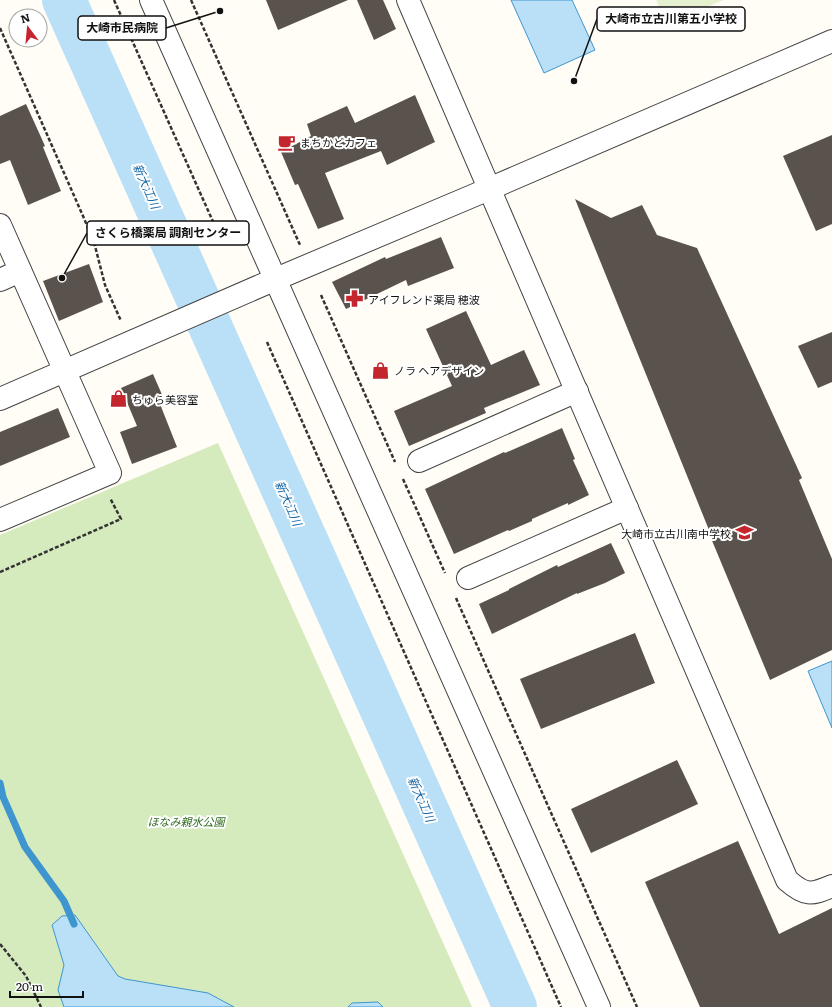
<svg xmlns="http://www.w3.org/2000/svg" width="832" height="1007" font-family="Literata,'Noto Sans JP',serif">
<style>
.green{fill:#d5ebbd}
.pitch{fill:#e6f2cf}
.water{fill:#b9e0f7;stroke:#3f96cf}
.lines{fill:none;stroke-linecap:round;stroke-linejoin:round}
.stream{stroke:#3f96cf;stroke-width:7}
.river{stroke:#b9e0f7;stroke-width:44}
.building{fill:#5a524d}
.minor-casing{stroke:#444;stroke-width:24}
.path{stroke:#333;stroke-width:2.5;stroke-dasharray:4 2;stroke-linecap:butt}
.minor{stroke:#fff;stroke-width:22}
.labels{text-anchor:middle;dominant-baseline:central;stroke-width:4;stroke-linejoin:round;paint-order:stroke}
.poi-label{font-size:11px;fill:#111;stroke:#fff;text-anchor:start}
.park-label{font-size:11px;font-style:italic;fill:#2f6b1f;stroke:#fff}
.water-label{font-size:12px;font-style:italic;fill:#1768a6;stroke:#fff}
.leader{fill:none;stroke:#111;stroke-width:1.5}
.callout-dot{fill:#111;stroke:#fff;stroke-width:1.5}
.callout{fill:#fff;stroke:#111;stroke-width:1.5}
.callout-label{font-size:12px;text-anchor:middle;font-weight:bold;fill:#111}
</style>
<rect width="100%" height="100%" fill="#fffdf5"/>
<path class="green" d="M 218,443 L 472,1007 L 0,1007 L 0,535 Z"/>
<path class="pitch" d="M 656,0 L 724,0 L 667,23 Z"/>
<g class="water">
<path d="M 511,0 L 572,0 L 595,50 L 544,73 Z"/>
<path d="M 832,661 L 832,728 L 808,671 Z"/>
<path d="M 75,915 L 118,976 L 125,979 L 208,993 L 234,1007 L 64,1007 L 58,990 L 64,965 L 52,925 L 62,916 Z"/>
<path d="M 378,1002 L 383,1007 L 348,1007 L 352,1003 Z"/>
</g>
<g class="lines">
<path class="stream" d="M 0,783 L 3,797 L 25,847 L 64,901 L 74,924"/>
<path class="river" d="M 64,0 L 515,1007"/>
</g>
<g class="building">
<path d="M 266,0 L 348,0 L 278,30 Z"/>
<path d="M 357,0 L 383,0 L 396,29 L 374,40 Z"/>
<path d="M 415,95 L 435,142 L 387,165 L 381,151 L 325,173 L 344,219 L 318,229 L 298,184 L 295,185 L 281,152 L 311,136 L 307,124 L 347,106 L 355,123 Z"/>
<path d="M 26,104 L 45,146 L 43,147 L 61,191 L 28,205 L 10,160 L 0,164 L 0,116 Z"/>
<path d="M 832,135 L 832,224 L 816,231 L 783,156 Z"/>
<path d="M 575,199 L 611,218 L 642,205 L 657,235 L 697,248 L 802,478 L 799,480 L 832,559 L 832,650 L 770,680 L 708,531 L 709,530 Z"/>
<path d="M 441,237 L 454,268 L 408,286 L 406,280 L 346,309 L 332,282 L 385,257 L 386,259 Z"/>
<path d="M 89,264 L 103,302 L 59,321 L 43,281 Z"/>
<path d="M 466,311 L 491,365 L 524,350 L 540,385 L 484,408 L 486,413 L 409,446 L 394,411 L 452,386 L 426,329 Z"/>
<path d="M 832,332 L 832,382 L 818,388 L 798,346 Z"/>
<path d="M 153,374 L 163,397 L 158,399 L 177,447 L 132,464 L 120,432 L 137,426 L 121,388 Z"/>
<path d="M 58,408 L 70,437 L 0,466 L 0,432 Z"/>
<path d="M 562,428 L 575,459 L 573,460 L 589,495 L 568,505 L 568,503 L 532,519 L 532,521 L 509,531 L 508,530 L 454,554 L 425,489 L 504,452 L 505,453 Z"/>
<path d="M 611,543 L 625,573 L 605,583 L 577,594 L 577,593 L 492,634 L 479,604 L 509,590 L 509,589 L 557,565 L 558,567 Z"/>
<path d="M 635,633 L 655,683 L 541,729 L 520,679 Z"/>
<path d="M 677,760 L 698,804 L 591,853 L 571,809 Z"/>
<path d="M 738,841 L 779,934 L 832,908 L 832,1007 L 700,1007 L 645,882 Z"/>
</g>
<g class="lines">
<defs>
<g id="minor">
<path d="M 151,0 L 599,1007"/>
<path d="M 408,0 L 787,880 C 805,896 811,895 832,886"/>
<path d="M 0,225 L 110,473 L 0,520"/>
<path d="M 0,280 L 20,271"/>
<path d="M 0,399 L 276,279 L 489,189 L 832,41"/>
<path d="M 419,461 L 577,391"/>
<path d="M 468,578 L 627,508"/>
</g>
</defs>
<use href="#minor" class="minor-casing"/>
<g class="path">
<path d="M 114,0 L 223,244"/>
<path d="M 191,0 L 300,245"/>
<path d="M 0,28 L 83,216 L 94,242 L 105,285 L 121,321"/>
<path d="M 321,295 L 395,462"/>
<path d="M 267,342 L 561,1007"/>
<path d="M 403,479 L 445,573"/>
<path d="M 0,572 L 121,519 L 110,498"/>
<path d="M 456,598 L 637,1007"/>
<path d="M 0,944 L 26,976 L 41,1007"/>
</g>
<use href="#minor" class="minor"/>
</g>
<defs>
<symbol id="cafe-bare" viewBox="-9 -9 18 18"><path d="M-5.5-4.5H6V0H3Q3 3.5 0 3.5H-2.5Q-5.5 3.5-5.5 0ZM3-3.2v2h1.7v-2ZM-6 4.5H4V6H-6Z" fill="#c4262e" stroke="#fff" stroke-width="2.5" paint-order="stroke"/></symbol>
<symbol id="pharmacy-bare" viewBox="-9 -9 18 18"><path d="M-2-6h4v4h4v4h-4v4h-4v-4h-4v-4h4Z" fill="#c4262e" stroke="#fff" stroke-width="2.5" paint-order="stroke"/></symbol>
<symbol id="shop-bare" viewBox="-9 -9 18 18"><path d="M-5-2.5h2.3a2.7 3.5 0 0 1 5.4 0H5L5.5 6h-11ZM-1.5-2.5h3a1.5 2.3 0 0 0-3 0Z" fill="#c4262e" stroke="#fff" stroke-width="2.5" paint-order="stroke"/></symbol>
<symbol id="school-bare" viewBox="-9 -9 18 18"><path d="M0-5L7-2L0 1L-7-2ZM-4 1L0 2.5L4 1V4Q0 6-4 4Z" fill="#c4262e" stroke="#fff" stroke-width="2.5" paint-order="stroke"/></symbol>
</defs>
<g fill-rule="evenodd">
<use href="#cafe-bare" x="274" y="130" width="25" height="25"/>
<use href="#pharmacy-bare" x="342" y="286" width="25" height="25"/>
<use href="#shop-bare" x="368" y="358" width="25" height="25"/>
<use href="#shop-bare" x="106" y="386" width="25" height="25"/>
<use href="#school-bare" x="732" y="520" width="25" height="25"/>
</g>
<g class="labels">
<g class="poi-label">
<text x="300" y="142">まちかどカフェ</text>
<text x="368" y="299">アイフレンド薬局 穂波</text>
<text x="394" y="370">ノラ ヘアデザイン</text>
<text x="132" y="399">ちゅら美容室</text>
<text x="731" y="533" text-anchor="end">大崎市立古川南中学校</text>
</g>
<g class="park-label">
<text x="186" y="821">ほなみ親水公園</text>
</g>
<g class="water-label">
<text transform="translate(147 186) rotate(66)">新大江川</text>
<text transform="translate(289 503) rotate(66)">新大江川</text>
<text transform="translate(422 799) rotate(66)">新大江川</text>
</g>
</g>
<path class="leader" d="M574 81L597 19M220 11L166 28M62 278L87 233"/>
<g class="callout-dot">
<circle cx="574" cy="81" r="4"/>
<circle cx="220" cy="11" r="4"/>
<circle cx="62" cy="278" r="4"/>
</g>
<g class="callout">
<rect x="597" y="7" width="148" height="24" rx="4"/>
<rect x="78" y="16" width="88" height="24" rx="4"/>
<rect x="87" y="221" width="162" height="24" rx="4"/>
</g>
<g class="callout-label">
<text x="671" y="23">大崎市立古川第五小学校</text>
<text x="122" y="32">大崎市民病院</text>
<text x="168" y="237">さくら橋薬局 調剤センター</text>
</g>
<g transform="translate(28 28) rotate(344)"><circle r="19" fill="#ffffff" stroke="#a0a0a0"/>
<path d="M0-3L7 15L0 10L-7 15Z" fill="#c4262e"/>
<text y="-6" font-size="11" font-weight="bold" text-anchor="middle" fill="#111111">N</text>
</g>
<path d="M10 991v6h73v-6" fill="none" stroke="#111111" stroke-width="2"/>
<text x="16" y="991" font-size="12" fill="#111111" stroke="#ffffff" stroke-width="3" paint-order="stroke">20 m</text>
</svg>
